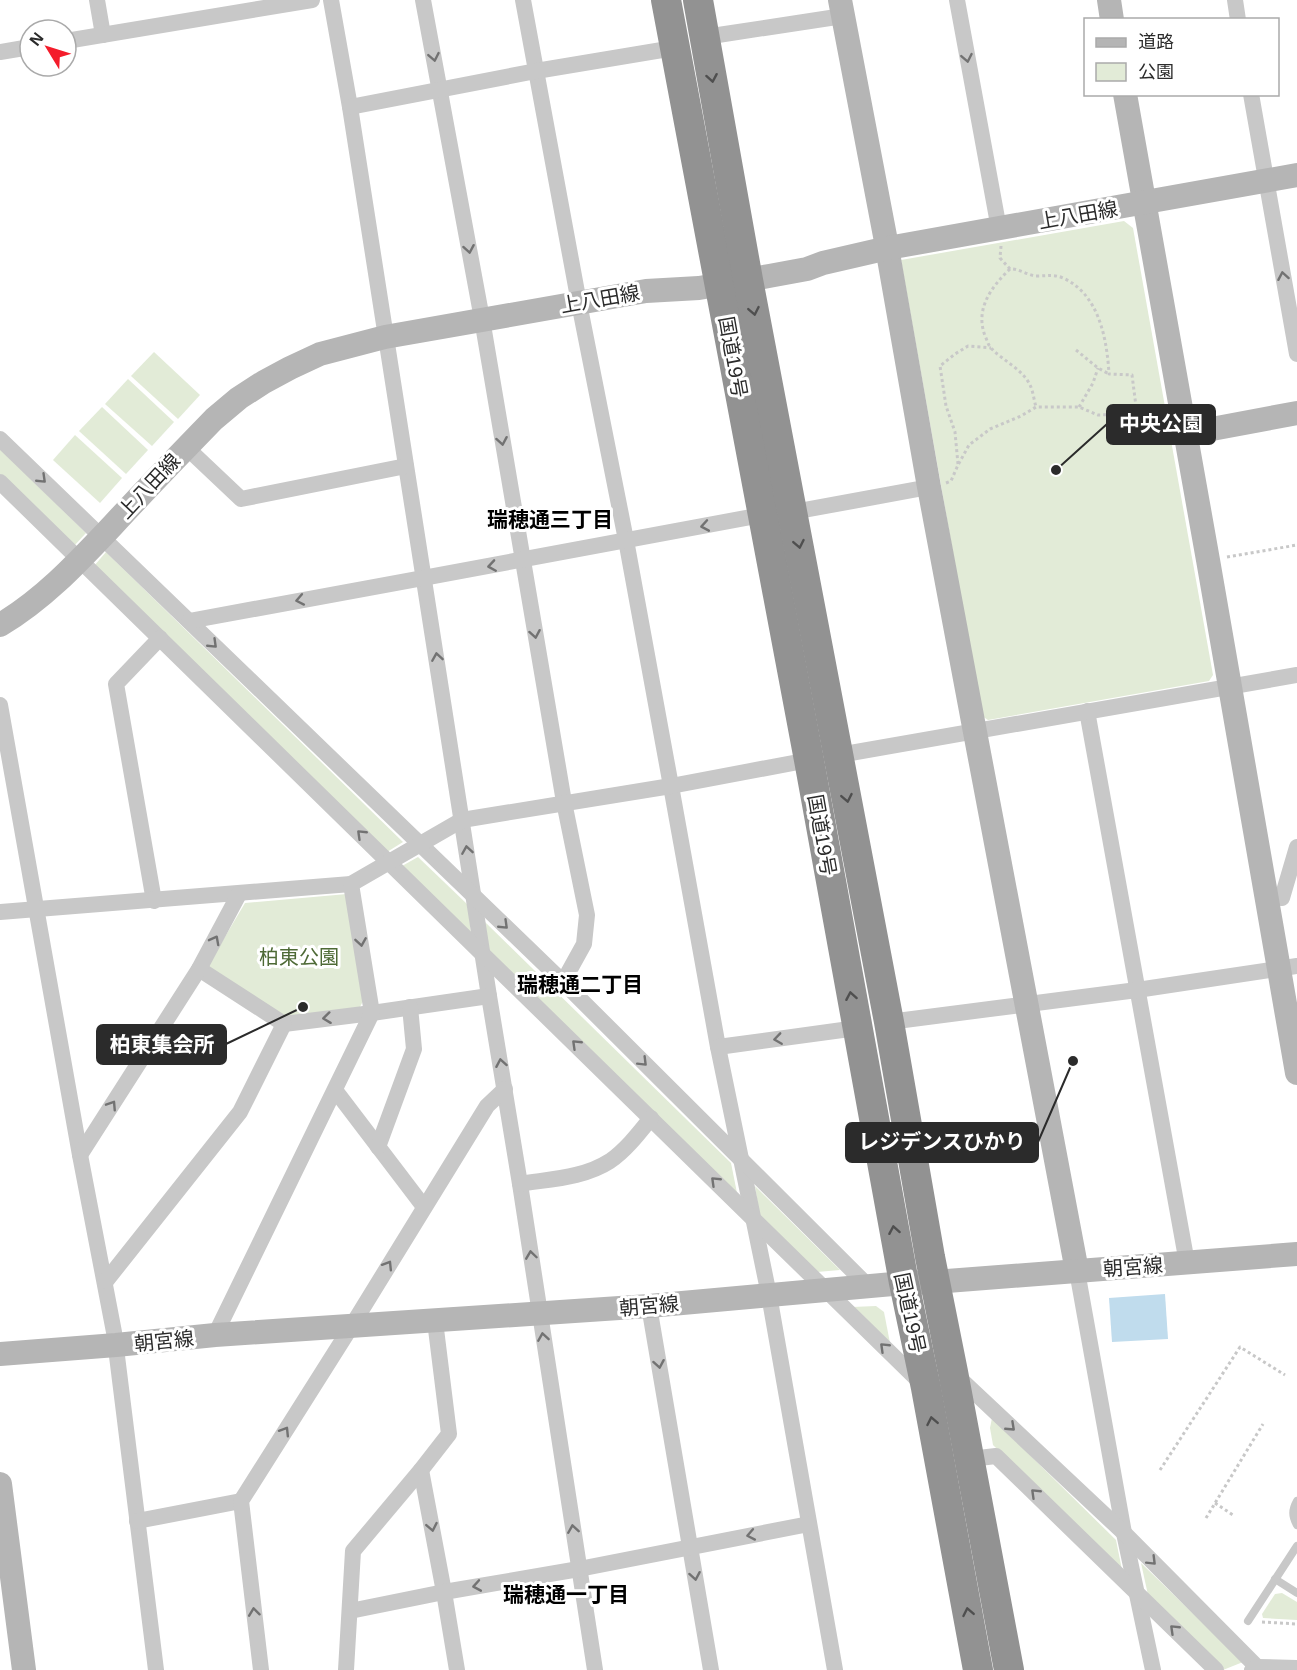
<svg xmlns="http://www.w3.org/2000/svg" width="1297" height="1670" font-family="Helvetica,'Noto Sans JP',sans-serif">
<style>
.green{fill:#e2ebd7}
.water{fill:#c0dced}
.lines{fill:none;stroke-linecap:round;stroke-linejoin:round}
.path{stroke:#c8c8c8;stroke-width:3;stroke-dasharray:3 3;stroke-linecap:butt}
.lane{stroke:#c8c8c8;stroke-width:8}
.street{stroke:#c8c8c8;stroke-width:16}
.secondary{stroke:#b5b5b5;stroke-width:24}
.highway{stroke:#929292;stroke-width:30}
.oneway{stroke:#727272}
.oneway2{stroke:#4f4f4f}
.labels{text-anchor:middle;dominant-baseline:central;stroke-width:6;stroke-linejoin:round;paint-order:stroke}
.street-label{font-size:20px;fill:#2b2b2b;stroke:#fff}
.park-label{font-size:20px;fill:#4e6a36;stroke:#fff}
.neighbourhood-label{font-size:21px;font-weight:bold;fill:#000;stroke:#fff}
.leader{fill:none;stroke:#2b2b2b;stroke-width:2}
.callout-dot{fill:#2b2b2b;stroke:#fff;stroke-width:2}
.callout{fill:#2b2b2b;stroke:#2b2b2b;stroke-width:2}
.callout-label{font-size:21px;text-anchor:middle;font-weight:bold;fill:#fff}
</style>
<rect width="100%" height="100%" fill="#fff"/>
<g class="green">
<path d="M 1124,221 L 1133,228 L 1213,675 L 1209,681 L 988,720 L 982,716 L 901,260 Z"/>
<path d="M 154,352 L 200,395 L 178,419 L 131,376 Z"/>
<path d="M 128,379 L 174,422 L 152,446 L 105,404 Z"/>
<path d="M 102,407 L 148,450 L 126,474 L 79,431 Z"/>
<path d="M 75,435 L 122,478 L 100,503 L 53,460 Z"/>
<path d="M 0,449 L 86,533 L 74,546 L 0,474 Z"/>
<path d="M 106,552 L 403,842 L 387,852 L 94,566 Z"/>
<path d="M 418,857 L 468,905 L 471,934 L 402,866 Z"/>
<path d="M 347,894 L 365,997 L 360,1007 L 285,1017 L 207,967 L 245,903 Z"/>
<path d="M 485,922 L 731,1163 L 737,1193 L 489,953 Z"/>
<path d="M 755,1186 L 840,1270 L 817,1272 L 760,1218 Z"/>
<path d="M 876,1306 L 884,1312 L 890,1343 L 852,1307 Z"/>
<path d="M 992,1418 L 1116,1540 L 1122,1570 L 993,1445 L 990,1428 Z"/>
<path d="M 1141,1563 L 1243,1662 L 1223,1670 L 1148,1595 Z"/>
<path d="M 1282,1593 L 1297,1602 L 1297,1620 L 1263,1618 L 1262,1614 L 1275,1594 Z"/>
</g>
<path class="water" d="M 1165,1294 L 1168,1339 L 1112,1342 L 1109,1298 Z"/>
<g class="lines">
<g class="path">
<path d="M 1001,246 L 1000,258 L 1010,269 C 1018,268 1027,275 1036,276 C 1046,276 1054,274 1063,278 C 1099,294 1107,339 1109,374 L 1132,375 L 1137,414"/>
<path d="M 1010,269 C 990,288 974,311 986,338 C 988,343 989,347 993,350 C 1004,361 1023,370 1030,385 C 1033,391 1034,400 1036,407"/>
<path d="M 1076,350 L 1098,368 L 1109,374"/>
<path d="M 1079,407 L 1093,383 L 1098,368"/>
<path d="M 958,464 L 955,432 L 946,406 L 940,366 L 955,354 L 968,346 L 991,348"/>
<path d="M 946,483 L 951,481 L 958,465 L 969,445 L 990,429 L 1021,416 L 1036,407 L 1079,407 L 1098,415 L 1137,414 L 1147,423 L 1165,424"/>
<path d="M 1227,557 L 1297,545"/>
<path d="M 1160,1470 L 1240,1347 L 1285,1375"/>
<path d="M 1215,1503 L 1233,1515"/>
<path d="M 1206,1518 L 1263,1424"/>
<path d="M 1262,1622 L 1297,1624"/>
</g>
<g class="lane">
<path d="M 1297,1501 C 1292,1510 1292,1516 1297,1525"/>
<path d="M 1275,1579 L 1297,1593"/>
<path d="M 1248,1621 L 1297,1546"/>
</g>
<g class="street">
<path d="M 97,0 L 103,35"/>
<path d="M 331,0 L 350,107 L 489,996 L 520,1184 L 595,1670"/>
<path d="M 423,0 L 482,319 L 564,802 L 587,915 L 584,944 L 563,982"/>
<path d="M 523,0 L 579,303 L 626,540 L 671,786 L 718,1047 L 769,1295 L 835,1670"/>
<path d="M 957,0 L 999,229"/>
<path d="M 1235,0 L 1238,20"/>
<path d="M 705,37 L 843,16"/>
<path d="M 66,41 L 312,0"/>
<path d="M 0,52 L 30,47"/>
<path d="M 1251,94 L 1297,354"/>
<path d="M 350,107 L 536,71 L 674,48"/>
<path d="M 0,439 L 563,982 L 869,1287"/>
<path d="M 186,447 L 241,499 L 406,466"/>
<path d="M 0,482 L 923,1385"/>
<path d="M 793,512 L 929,487"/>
<path d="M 189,621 C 380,585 571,552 762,515"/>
<path d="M 0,705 L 80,1155 L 114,1332 L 156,1670"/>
<path d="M 1087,711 L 1187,1263"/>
<path d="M 839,755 L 1297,675"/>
<path d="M 1282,898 L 1297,847"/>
<path d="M 154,901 L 116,684 L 160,638"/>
<path d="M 0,912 L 351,884 L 462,820 L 671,786 L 809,760"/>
<path d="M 199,969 L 284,1024 L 372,1013 L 489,996"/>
<path d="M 889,1022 L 1137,990 L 1297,966"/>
<path d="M 718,1047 L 857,1028"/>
<path d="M 335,1090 L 424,1207"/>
<path d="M 378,1147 L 414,1049 L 410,1007"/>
<path d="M 80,1155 L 199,969 L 239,894"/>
<path d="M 520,1184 C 550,1179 584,1178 610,1161 C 626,1150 639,1133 651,1118"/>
<path d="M 1077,1271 L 1124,1533 L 1153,1670"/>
<path d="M 106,1281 L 240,1112 L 284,1024"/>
<path d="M 649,1306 L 711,1670"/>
<path d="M 215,1335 L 372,1013 L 351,884"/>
<path d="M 956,1375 L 1124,1533 L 1260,1670"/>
<path d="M 970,1459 L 996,1456 L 1216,1670"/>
<path d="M 421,1470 L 444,1592 L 457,1670"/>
<path d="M 137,1521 L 241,1501"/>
<path d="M 350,1611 L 444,1592 L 579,1569 L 809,1524"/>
<path d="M 261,1670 L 241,1501 L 351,1327 L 487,1106 L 505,1089"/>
<path d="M 346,1670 L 353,1551 L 421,1470 L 449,1434 L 435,1321"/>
<path d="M 1252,1670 L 1257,1667 L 1297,1668"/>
</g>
<g class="secondary">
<path d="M 840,0 L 885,236 L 929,487 L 975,732 L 1077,1271"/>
<path d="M 1109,0 L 1112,20"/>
<path d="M 1125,94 L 1208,560 L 1297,1073"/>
<path d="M 1185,434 L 1297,413"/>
<path d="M 0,625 C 44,599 78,562 113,525 C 146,489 180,454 214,419 L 239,398 L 264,382 L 290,368 L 320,354 L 385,337 L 646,291 L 699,288 L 769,276 L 807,269 L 823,263 L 888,248 L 1297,175"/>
<path d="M 0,1354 L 116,1345 L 215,1335 L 649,1306 L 904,1283 L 934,1282 L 1297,1254"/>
<path d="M 0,1484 L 24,1670"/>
</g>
<g class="highway">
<path d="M 666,0 L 809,760 L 904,1283 L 926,1388 L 978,1670"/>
<path d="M 698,0 L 748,280 L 889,1022 L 930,1257 L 953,1372 L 1009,1670"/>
</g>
</g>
<defs><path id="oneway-chevron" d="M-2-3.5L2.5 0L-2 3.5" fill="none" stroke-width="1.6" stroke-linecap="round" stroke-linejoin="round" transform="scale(1.5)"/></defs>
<g class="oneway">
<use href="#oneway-chevron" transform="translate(434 57) rotate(79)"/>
<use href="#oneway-chevron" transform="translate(967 58) rotate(79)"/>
<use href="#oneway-chevron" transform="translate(469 249) rotate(80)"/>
<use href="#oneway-chevron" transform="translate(1283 276) rotate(-100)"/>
<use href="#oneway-chevron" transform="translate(502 441) rotate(80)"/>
<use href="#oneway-chevron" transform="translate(42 479) rotate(44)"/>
<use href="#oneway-chevron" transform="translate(705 526) rotate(170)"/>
<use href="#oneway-chevron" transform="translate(492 566) rotate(171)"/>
<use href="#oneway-chevron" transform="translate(300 600) rotate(169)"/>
<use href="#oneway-chevron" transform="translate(535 634) rotate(80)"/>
<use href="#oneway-chevron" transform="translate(213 644) rotate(44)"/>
<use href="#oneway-chevron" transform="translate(437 657) rotate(-99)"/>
<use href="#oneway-chevron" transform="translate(361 834) rotate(-136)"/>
<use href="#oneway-chevron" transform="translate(467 850) rotate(-99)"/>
<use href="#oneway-chevron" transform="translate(504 925) rotate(44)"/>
<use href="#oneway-chevron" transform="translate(215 940) rotate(-62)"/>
<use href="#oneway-chevron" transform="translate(361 942) rotate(81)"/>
<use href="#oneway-chevron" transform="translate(327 1018) rotate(173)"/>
<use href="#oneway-chevron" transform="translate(778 1039) rotate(172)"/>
<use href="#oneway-chevron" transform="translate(576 1044) rotate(-136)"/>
<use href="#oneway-chevron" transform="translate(643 1062) rotate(45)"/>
<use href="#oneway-chevron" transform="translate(501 1063) rotate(-100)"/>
<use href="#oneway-chevron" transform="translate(112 1105) rotate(-57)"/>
<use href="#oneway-chevron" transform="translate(715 1181) rotate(-136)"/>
<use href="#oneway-chevron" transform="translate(531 1255) rotate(-98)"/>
<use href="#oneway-chevron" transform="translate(388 1265) rotate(-58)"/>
<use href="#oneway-chevron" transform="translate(543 1337) rotate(-99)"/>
<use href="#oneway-chevron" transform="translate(884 1347) rotate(-136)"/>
<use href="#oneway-chevron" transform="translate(659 1364) rotate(80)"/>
<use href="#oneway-chevron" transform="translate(1011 1427) rotate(43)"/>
<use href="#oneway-chevron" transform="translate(285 1431) rotate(-58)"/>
<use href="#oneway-chevron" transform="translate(1035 1493) rotate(-136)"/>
<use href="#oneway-chevron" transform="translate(432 1527) rotate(79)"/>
<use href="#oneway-chevron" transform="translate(573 1529) rotate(-99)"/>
<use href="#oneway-chevron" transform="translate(751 1535) rotate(169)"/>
<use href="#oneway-chevron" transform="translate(1152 1561) rotate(45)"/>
<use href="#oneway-chevron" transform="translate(695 1576) rotate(80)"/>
<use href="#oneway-chevron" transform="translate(477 1586) rotate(170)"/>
<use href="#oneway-chevron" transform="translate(254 1612) rotate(-97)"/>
<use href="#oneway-chevron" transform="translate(1174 1629) rotate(-136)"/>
</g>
<g class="oneway2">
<use href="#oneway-chevron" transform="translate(712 78) rotate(80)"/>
<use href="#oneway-chevron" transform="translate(754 311) rotate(79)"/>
<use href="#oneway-chevron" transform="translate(799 544) rotate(79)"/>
<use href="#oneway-chevron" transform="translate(847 798) rotate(79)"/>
<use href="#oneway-chevron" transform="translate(851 996) rotate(-100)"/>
<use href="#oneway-chevron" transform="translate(894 1230) rotate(-100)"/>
<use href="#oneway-chevron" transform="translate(932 1421) rotate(-101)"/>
<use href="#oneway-chevron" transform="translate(968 1612) rotate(-101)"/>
</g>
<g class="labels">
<g class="street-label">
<text transform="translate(1078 215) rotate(-10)">上八田線</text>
<text transform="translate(600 299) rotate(-10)">上八田線</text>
<text transform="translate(733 357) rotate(80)">国道19号</text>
<text transform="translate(149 486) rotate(-47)">上八田線</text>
<text transform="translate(822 835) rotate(80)">国道19号</text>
<text transform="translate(1133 1267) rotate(-4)">朝宮線</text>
<text transform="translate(649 1306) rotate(-5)">朝宮線</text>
<text transform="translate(910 1313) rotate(78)">国道19号</text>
<text transform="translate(164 1341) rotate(-6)">朝宮線</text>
</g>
<g class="park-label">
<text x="299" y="957">柏東公園</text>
</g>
<g class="neighbourhood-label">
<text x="550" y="519">瑞穂通三丁目</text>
<text x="580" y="984">瑞穂通二丁目</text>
<text x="566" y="1594">瑞穂通一丁目</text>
</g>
</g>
<path class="leader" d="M1056 470L1107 424M303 1007L226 1044M1073 1061L1038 1142"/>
<g class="callout-dot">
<circle cx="1056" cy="470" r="6"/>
<circle cx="303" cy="1007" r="6"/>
<circle cx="1073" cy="1061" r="6"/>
</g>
<g class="callout">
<rect x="1107" y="405" width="108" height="39" rx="6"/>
<rect x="97" y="1025" width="129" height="39" rx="6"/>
<rect x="846" y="1123" width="192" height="39" rx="6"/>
</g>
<g class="callout-label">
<text x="1161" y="431">中央公園</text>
<text x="162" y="1052">柏東集会所</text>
<text x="942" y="1149">レジデンスひかり</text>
</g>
<rect x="1084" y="18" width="195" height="78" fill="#ffffff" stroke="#aaaaaa" stroke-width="1.5"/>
<rect x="1096" y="38" width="30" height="9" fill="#b5b5b5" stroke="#aaaaaa" stroke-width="1.5"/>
<text x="1138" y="48" font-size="18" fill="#2b2b2b">道路</text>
<rect x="1096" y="63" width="30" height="18" fill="#e2ebd7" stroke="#aaaaaa" stroke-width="1.5"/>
<text x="1138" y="78" font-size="18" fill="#2b2b2b">公園</text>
<g transform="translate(48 48) rotate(308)"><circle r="28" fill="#ffffff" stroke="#aaaaaa" stroke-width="1.5"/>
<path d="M0-4.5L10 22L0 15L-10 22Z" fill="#f41c2b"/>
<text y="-9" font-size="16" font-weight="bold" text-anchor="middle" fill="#2b2b2b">N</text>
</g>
</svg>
